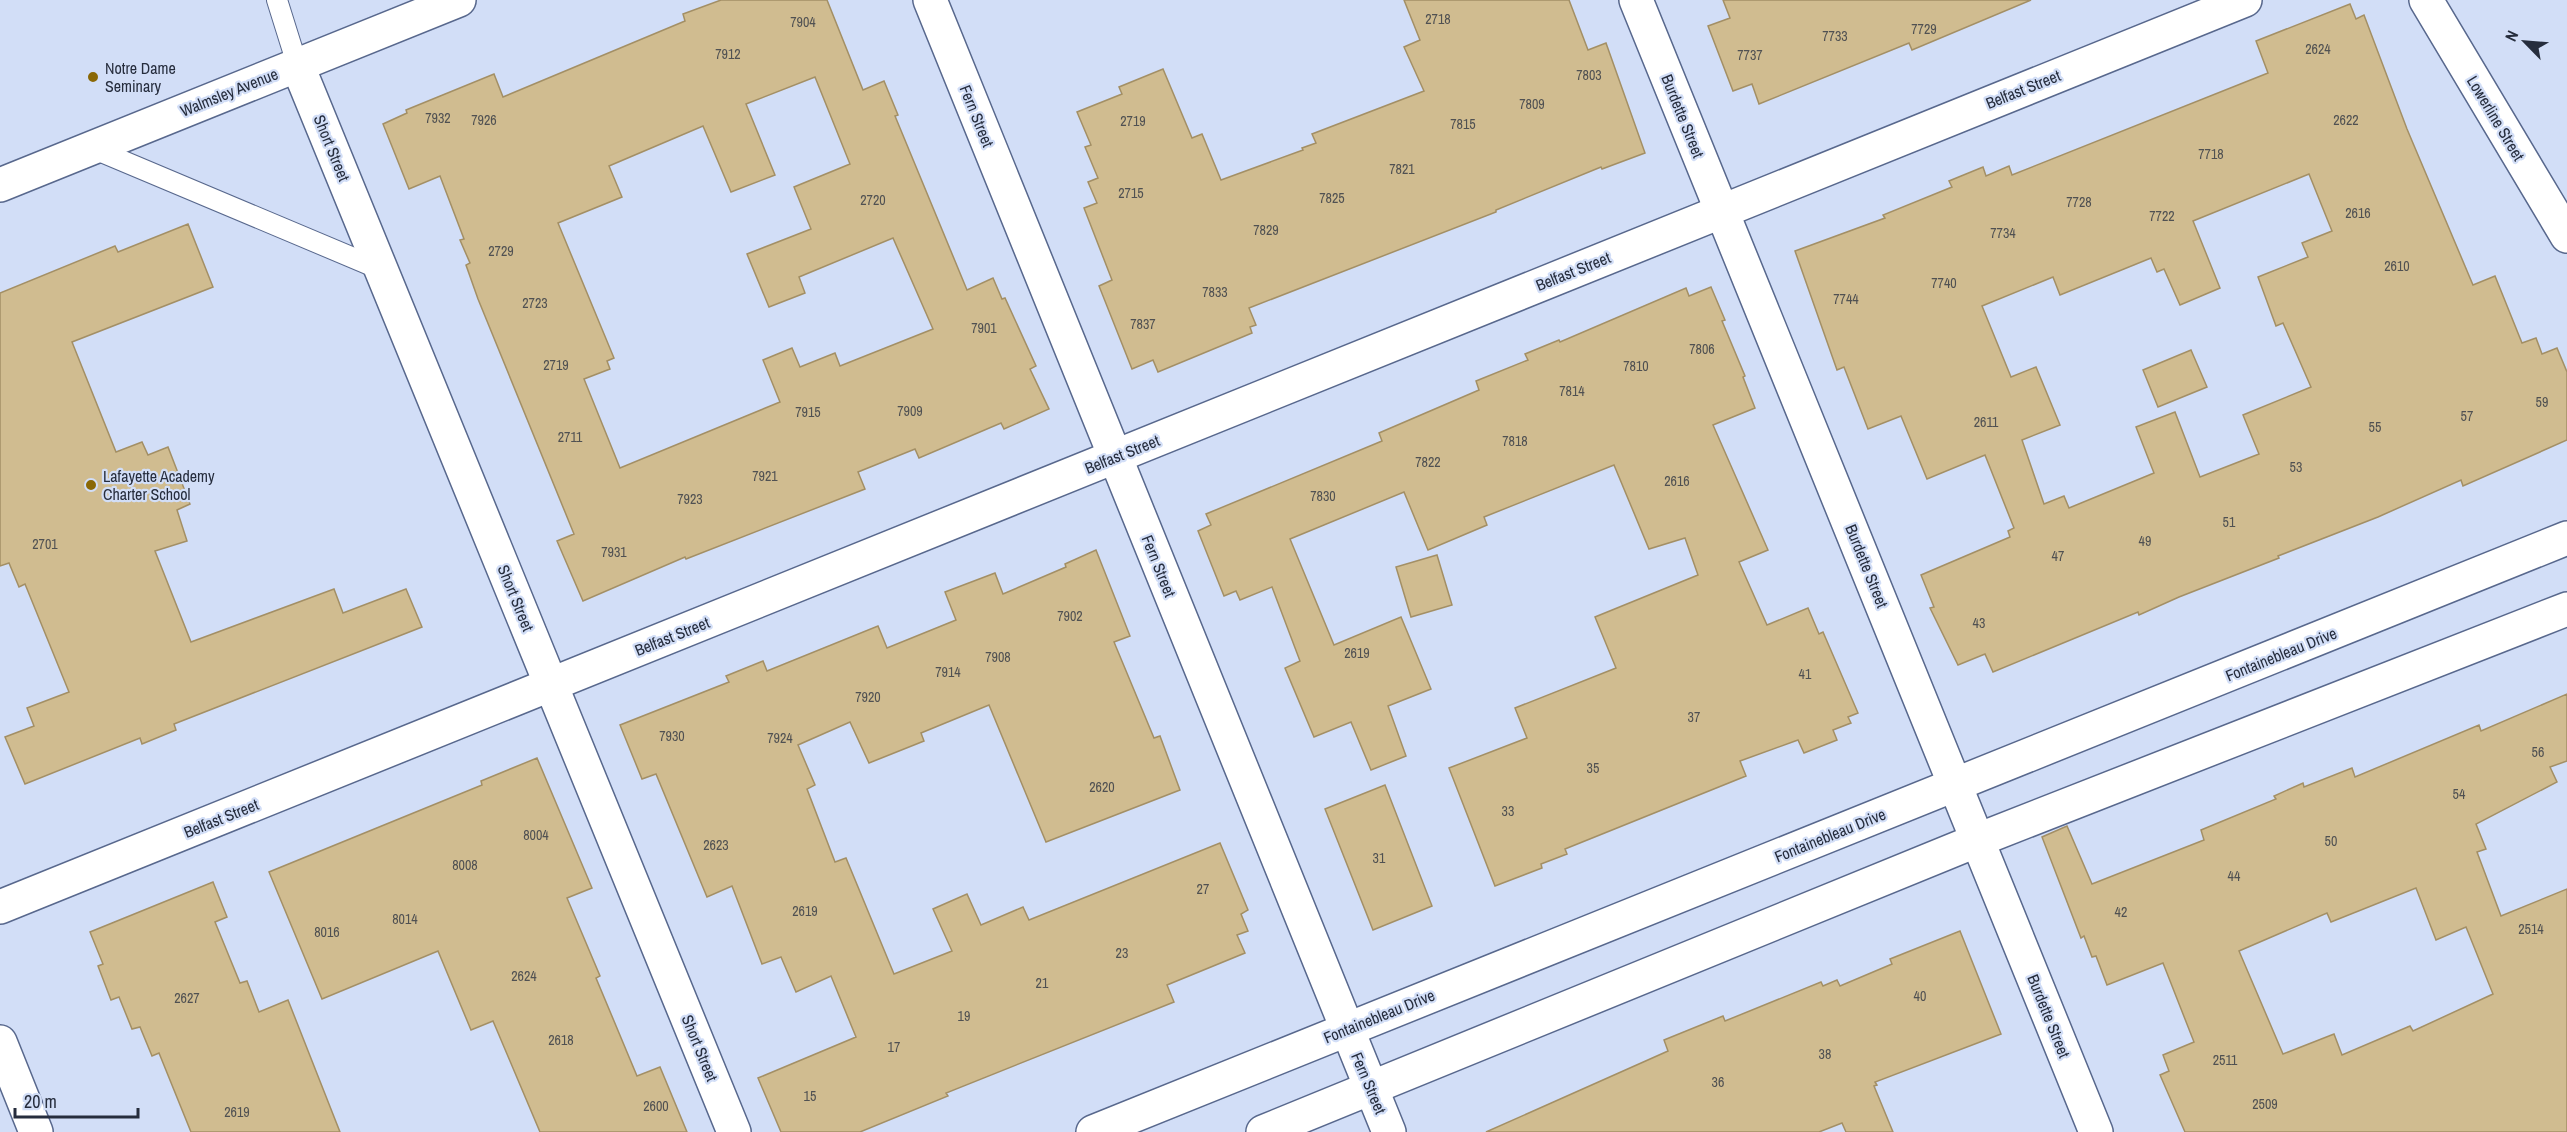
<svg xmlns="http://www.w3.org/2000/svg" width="2567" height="1132" font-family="'Archivo Narrow',sans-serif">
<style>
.building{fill:#d0bc90;stroke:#a38f65;stroke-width:1.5;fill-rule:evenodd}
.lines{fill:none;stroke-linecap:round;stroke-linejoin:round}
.service-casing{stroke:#58688d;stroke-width:22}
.minor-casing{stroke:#58688d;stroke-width:36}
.tertiary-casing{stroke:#58688d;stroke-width:36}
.secondary-casing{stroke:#58688d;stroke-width:36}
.service{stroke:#fff;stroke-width:20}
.minor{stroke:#fff;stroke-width:33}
.tertiary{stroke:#fff;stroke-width:33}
.secondary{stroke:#fff;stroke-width:33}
.poi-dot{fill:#8a6806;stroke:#d2def7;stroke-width:2}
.labels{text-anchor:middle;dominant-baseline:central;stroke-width:4.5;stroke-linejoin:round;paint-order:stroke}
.number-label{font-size:14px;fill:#505152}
.poi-label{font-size:16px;fill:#262d3d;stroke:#d2def7;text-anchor:start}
.street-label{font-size:16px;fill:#262d3d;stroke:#d2def7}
</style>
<rect width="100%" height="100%" fill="#d2def7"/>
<g class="building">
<path d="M 721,0 L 827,0 L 863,90 L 884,81 L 898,115 L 895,116 L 967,290 L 993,278 L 1002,299 L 1005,298 L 1036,366 L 1030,369 L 1049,409 L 1004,429 L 1001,423 L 919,458 L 915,449 L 858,472 L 865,489 L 686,559 L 685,557 L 583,601 L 557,541 L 574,534 L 478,299 L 466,265 L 470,263 L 460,240 L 464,239 L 440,176 L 409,189 L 383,124 L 407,113 L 406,110 L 494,74 L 503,97 L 685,21 L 683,14 ZM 815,77 L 850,164 L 794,187 L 811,229 L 747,254 L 769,307 L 805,293 L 799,277 L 893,238 L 933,329 L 840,366 L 835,353 L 800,367 L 792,348 L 763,360 L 780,402 L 620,468 L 584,379 L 610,369 L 607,361 L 614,358 L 558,223 L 622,197 L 609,166 L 703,126 L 731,192 L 775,175 L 746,104 Z"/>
<path d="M 1404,0 L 1569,0 L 1588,50 L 1606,43 L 1645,153 L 1602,169 L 1601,167 L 1496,210 L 1496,212 L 1249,308 L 1256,325 L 1250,327 L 1252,333 L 1158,372 L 1153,360 L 1132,369 L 1099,286 L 1112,280 L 1084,208 L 1097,203 L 1088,182 L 1098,178 L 1085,147 L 1091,145 L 1077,112 L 1122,94 L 1119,87 L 1163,69 L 1192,138 L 1202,134 L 1221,180 L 1303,150 L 1302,148 L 1316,143 L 1312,134 L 1424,91 L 1404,47 L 1420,40 Z"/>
<path d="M 1723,0 L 2031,0 L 1912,50 L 1909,43 L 1759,104 L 1752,84 L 1733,91 L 1708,26 L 1730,18 Z"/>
<path d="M 2350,4 L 2356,19 L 2364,15 L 2407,129 L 2473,285 L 2495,276 L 2522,343 L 2536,338 L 2542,354 L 2557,348 L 2567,372 L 2567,440 L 2463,486 L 2461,480 L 2378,517 L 2278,556 L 2279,558 L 2179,597 L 2139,615 L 2138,612 L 1993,672 L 1985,654 L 1958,665 L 1930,608 L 1934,607 L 1921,575 L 2010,537 L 2008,531 L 2014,528 L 1985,455 L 1927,479 L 1901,416 L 1868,429 L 1844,367 L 1837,370 L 1795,251 L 1885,218 L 1883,215 L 1952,187 L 1949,181 L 1983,167 L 1986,176 L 2009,166 L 2012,175 L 2268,73 L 2256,41 ZM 2309,174 L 2332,231 L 2302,243 L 2308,257 L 2258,277 L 2276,326 L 2283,323 L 2311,387 L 2243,415 L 2259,454 L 2200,477 L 2175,412 L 2136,427 L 2154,473 L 2069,508 L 2064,496 L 2044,504 L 2022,440 L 2060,425 L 2036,367 L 2011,377 L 1982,306 L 2053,277 L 2060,295 L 2151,258 L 2157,272 L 2164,269 L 2180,305 L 2220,288 L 2193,221 Z"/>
<path d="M 188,224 L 213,287 L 72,342 L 116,452 L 142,442 L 148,455 L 168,447 L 190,504 L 177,510 L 187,541 L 155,551 L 191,642 L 334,589 L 343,613 L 406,589 L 422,627 L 174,724 L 176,730 L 142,744 L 140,738 L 25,784 L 5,737 L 34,726 L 27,708 L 69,692 L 25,584 L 19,587 L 9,563 L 0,566 L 0,293 L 115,246 L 118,252 Z"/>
<path d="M 1711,287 L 1725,320 L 1722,321 L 1745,376 L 1743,377 L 1755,408 L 1713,425 L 1768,550 L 1739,562 L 1767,625 L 1808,608 L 1819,634 L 1823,632 L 1858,713 L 1848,717 L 1851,723 L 1833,730 L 1837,740 L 1804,753 L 1798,740 L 1740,761 L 1746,776 L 1565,849 L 1567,854 L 1541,864 L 1542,868 L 1495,886 L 1449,768 L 1527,738 L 1515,708 L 1616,668 L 1595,617 L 1698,575 L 1685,538 L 1649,549 L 1614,465 L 1484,517 L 1487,525 L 1428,550 L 1404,492 L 1290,539 L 1334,645 L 1401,617 L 1431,689 L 1388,706 L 1406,756 L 1371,770 L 1351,722 L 1314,737 L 1285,668 L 1300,661 L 1272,587 L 1240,600 L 1236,591 L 1224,596 L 1198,531 L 1211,525 L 1206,514 L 1382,441 L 1379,433 L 1479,390 L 1476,381 L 1528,360 L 1525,354 L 1559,340 L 1560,342 L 1686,288 L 1689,296 Z"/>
<path d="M 2191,350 L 2207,387 L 2158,407 L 2143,370 Z"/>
<path d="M 1096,550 L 1130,636 L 1114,642 L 1154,738 L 1160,736 L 1180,790 L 1046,842 L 989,705 L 921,733 L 924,741 L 869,763 L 850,722 L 798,745 L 815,785 L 807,789 L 835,862 L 846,858 L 894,974 L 952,951 L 933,909 L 967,894 L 981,925 L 1023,907 L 1029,920 L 1220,843 L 1248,910 L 1241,914 L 1248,931 L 1237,935 L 1245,953 L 1167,985 L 1174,1002 L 946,1093 L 948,1096 L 860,1132 L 781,1132 L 758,1078 L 856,1037 L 831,976 L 796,992 L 781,957 L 762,964 L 732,886 L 707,897 L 656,774 L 642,779 L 620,725 L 729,682 L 726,676 L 763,661 L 767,671 L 878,626 L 887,648 L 956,620 L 945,592 L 995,573 L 1003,594 L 1066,567 L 1065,564 Z"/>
<path d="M 1437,555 L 1452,605 L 1411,617 L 1396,567 Z"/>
<path d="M 2567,694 L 2567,761 L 2550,767 L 2557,782 L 2476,824 L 2486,849 L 2477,852 L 2501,916 L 2567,889 L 2567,1132 L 2185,1132 L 2160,1075 L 2169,1071 L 2163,1055 L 2194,1042 L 2163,963 L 2107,985 L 2096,956 L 2092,957 L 2084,936 L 2081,938 L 2042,837 L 2067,826 L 2092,884 L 2204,840 L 2201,830 L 2276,799 L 2274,796 L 2303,783 L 2304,787 L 2352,768 L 2355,777 L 2479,725 L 2481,731 ZM 2416,888 L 2436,940 L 2466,927 L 2493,994 L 2413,1031 L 2410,1026 L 2342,1055 L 2334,1034 L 2283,1054 L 2239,951 L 2327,913 L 2331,922 Z"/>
<path d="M 537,758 L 592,888 L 567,898 L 600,976 L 596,978 L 637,1076 L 660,1067 L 687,1132 L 540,1132 L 493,1021 L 471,1030 L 438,951 L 322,999 L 269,872 L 482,785 L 481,781 Z"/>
<path d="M 1385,785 L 1432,906 L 1373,930 L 1325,809 Z"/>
<path d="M 213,882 L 227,917 L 215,922 L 240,983 L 247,981 L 259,1012 L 288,1000 L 340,1132 L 191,1132 L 159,1053 L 152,1056 L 140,1027 L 132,1029 L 119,997 L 111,1000 L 98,966 L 103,964 L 90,932 Z"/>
<path d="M 1960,931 L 2001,1034 L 1875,1082 L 1877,1085 L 1874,1086 L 1893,1132 L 1846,1132 L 1842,1123 L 1819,1132 L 1486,1132 L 1668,1051 L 1664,1040 L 1723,1016 L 1725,1021 L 1821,982 L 1823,986 L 1837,980 L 1840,986 L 1892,964 L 1890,959 Z"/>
</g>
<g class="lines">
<defs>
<g id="service">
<path d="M 277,0 L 297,64"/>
<path d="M 92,148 L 382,270"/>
</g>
<g id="minor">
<path d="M 930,0 L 1389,1132"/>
<path d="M 1636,0 L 2096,1132"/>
<path d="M 2426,0 L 2567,236"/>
<path d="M 297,64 L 734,1132"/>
<path d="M 0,907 L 2245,0"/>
</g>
<g id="tertiary">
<path d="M 0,185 L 459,0"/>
<path d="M 1093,1132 L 2567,538"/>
<path d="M 1263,1132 L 1978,840 L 2567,609"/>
</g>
<path id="secondary" d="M 0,1042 L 36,1132"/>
</defs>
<use href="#service" class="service-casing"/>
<use href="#minor" class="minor-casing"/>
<use href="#tertiary" class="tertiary-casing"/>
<use href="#secondary" class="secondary-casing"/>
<use href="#service" class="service"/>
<use href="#minor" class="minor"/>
<use href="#tertiary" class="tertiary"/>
<use href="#secondary" class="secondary"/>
</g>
<g class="poi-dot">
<circle cx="93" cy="77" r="6"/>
<circle cx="91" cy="485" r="6"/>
</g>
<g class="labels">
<g class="number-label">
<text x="1438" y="19">2718</text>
<text x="803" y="22">7904</text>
<text x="1924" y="29">7729</text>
<text x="1835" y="36">7733</text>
<text x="2318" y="49">2624</text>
<text x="728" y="54">7912</text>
<text x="1750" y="55">7737</text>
<text x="1589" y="75">7803</text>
<text x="1532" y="104">7809</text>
<text x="438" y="118">7932</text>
<text x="484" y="120">7926</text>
<text x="2346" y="120">2622</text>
<text x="1133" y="121">2719</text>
<text x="1463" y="124">7815</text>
<text x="2211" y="154">7718</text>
<text x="1402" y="169">7821</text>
<text x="1131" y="193">2715</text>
<text x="1332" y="198">7825</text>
<text x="873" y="200">2720</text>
<text x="2079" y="202">7728</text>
<text x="2358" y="213">2616</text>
<text x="2162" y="216">7722</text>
<text x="1266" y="230">7829</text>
<text x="2003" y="233">7734</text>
<text x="501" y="251">2729</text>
<text x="2397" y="266">2610</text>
<text x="1944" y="283">7740</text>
<text x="1215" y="292">7833</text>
<text x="1846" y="299">7744</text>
<text x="535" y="303">2723</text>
<text x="1143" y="324">7837</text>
<text x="984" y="328">7901</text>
<text x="1702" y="349">7806</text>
<text x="556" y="365">2719</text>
<text x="1636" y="366">7810</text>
<text x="1572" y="391">7814</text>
<text x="2542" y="402">59</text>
<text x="910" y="411">7909</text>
<text x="808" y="412">7915</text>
<text x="2467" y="416">57</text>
<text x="1986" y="422">2611</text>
<text x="2375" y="427">55</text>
<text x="570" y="437">2711</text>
<text x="1515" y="441">7818</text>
<text x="1428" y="462">7822</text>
<text x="2296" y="467">53</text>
<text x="765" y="476">7921</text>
<text x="1677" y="481">2616</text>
<text x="1323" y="496">7830</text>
<text x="690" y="499">7923</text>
<text x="2229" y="522">51</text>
<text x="2145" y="541">49</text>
<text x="45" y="544">2701</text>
<text x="614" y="552">7931</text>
<text x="2058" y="556">47</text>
<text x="1070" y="616">7902</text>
<text x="1979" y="623">43</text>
<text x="1357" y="653">2619</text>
<text x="998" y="657">7908</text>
<text x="948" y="672">7914</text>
<text x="1805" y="674">41</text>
<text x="868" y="697">7920</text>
<text x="1694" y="717">37</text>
<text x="672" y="736">7930</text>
<text x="780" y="738">7924</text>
<text x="2538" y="752">56</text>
<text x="1593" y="768">35</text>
<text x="1102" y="787">2620</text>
<text x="2459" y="794">54</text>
<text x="1508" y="811">33</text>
<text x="536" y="835">8004</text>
<text x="2331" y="841">50</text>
<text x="716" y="845">2623</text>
<text x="1379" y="858">31</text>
<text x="465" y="865">8008</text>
<text x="2234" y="876">44</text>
<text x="1203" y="889">27</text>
<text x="805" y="911">2619</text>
<text x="2121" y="912">42</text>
<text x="405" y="919">8014</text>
<text x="2531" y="929">2514</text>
<text x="327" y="932">8016</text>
<text x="1122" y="953">23</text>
<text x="524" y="976">2624</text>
<text x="1042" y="983">21</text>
<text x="1920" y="996">40</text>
<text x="187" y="998">2627</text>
<text x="964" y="1016">19</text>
<text x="561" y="1040">2618</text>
<text x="894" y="1047">17</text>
<text x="1825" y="1054">38</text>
<text x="2225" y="1060">2511</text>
<text x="1718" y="1082">36</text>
<text x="810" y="1096">15</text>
<text x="2265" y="1104">2509</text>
<text x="656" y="1106">2600</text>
<text x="237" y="1112">2619</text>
</g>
<g class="poi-label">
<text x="105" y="68">Notre Dame<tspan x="105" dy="18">Seminary</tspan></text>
<text x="103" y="476">Lafayette Academy<tspan x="103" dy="18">Charter School</tspan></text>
</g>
<g class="street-label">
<text transform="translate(2023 89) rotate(-22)">Belfast Street</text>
<text transform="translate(229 92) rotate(-22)">Walmsley Avenue</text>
<text transform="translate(977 116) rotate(68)">Fern Street</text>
<text transform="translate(1683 116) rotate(68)">Burdette Street</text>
<text transform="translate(2496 118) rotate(59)">Lowerline Street</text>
<text transform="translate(332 148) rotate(68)">Short Street</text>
<text transform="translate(1573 271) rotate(-22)">Belfast Street</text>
<text transform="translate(1122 454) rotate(-22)">Belfast Street</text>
<text transform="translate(1159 566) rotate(68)">Fern Street</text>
<text transform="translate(1867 566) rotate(68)">Burdette Street</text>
<text transform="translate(516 598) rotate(68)">Short Street</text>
<text transform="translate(672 636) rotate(-22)">Belfast Street</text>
<text transform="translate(2281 654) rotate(-22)">Fontainebleau Drive</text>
<text transform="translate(221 818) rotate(-22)">Belfast Street</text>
<text transform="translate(1830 835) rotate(-22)">Fontainebleau Drive</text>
<text transform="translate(1379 1016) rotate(-22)">Fontainebleau Drive</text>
<text transform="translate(2049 1016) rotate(68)">Burdette Street</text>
<text transform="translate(700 1048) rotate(68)">Short Street</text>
<text transform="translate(1369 1083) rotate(67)">Fern Street</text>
</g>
</g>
<g transform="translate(2525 42) rotate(295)" stroke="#d2def7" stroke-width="4.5" paint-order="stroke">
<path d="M0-4.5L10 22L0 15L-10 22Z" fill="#262d3d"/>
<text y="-9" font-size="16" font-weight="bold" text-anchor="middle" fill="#262d3d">N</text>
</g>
<path d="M15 1108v9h123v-9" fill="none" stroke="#262d3d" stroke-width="3"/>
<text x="24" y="1108" font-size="18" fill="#262d3d" stroke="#d2def7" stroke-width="4.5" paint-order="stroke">20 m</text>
</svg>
